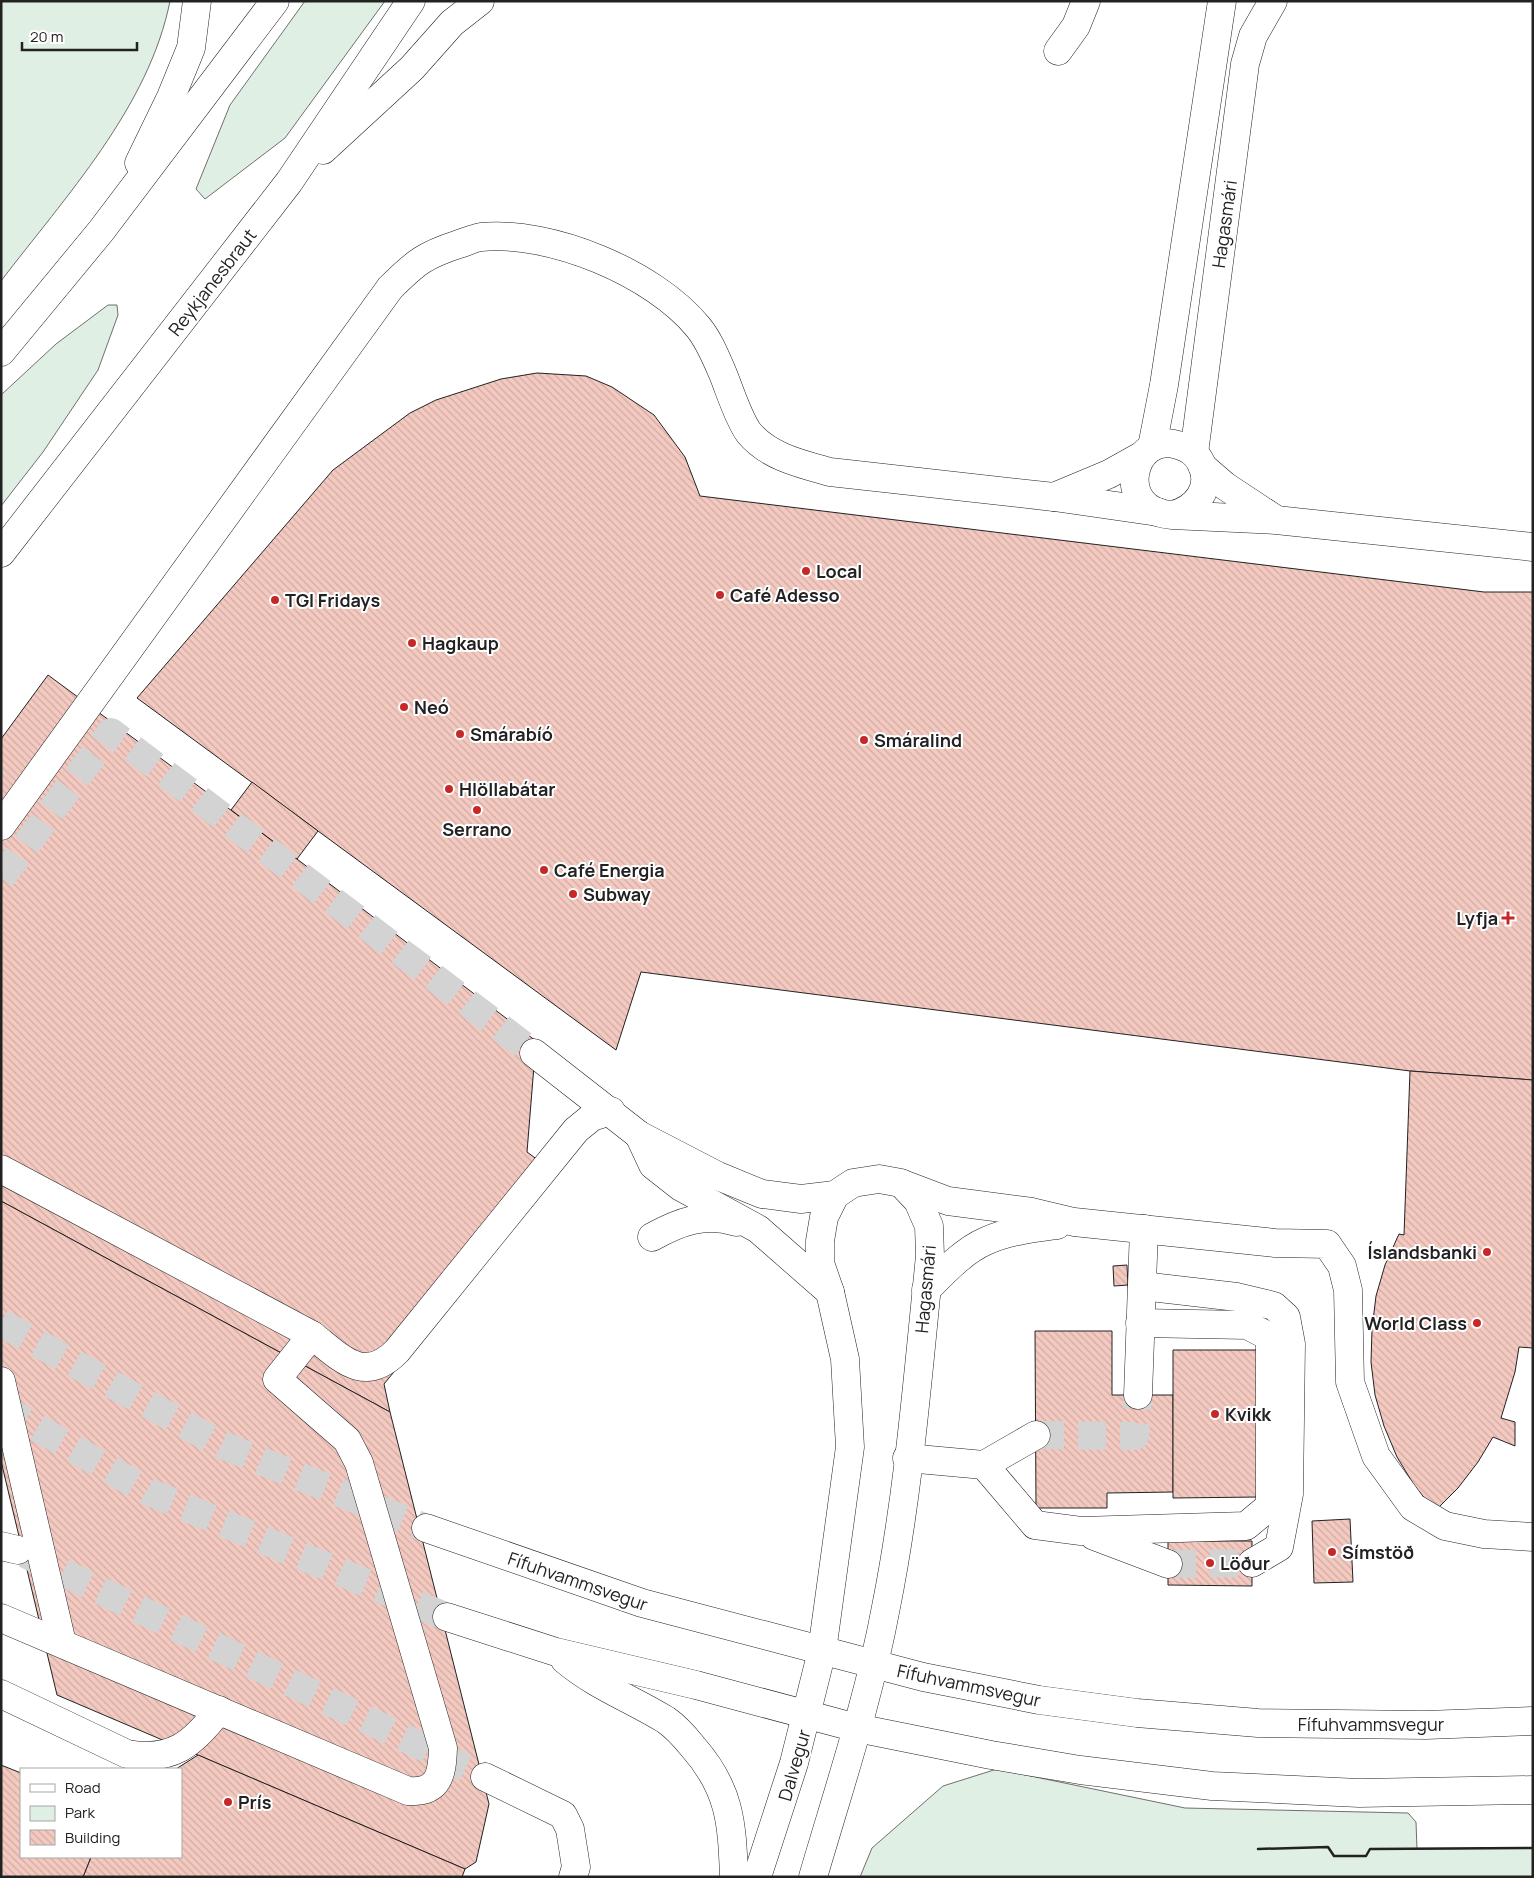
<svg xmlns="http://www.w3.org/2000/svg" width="1534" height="1878" font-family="Manrope,sans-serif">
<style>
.green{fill:#e0efe3;stroke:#6f6f6f}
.building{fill:url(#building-back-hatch);stroke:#222}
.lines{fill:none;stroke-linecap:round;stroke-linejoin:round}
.minor-tunnel{stroke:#d3d3d3;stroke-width:28;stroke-dasharray:28 14;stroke-linecap:butt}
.major-tunnel{stroke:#d3d3d3;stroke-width:28;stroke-dasharray:28 14;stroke-linecap:butt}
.minor-casing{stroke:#222;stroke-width:29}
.major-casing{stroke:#222;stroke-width:29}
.highway-casing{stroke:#222;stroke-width:29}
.minor{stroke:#fff;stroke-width:28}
.major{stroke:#fff;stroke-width:28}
.highway{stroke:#fff;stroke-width:28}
.wall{stroke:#222;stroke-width:2.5}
.poi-dot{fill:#c62828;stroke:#fff;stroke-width:2}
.labels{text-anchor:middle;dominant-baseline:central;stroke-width:4;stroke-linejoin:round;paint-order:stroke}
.street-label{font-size:18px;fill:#222;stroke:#fff}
.poi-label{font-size:18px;font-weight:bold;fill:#222;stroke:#fff;text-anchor:start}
</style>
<defs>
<pattern id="building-back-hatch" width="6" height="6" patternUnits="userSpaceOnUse" patternTransform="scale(1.25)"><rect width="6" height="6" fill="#f3c9c0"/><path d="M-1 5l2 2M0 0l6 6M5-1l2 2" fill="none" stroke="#d0aca5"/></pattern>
</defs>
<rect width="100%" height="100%" fill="#fff"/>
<g class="green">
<path d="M 1,1 L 170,1 C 149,107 65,197 1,281 Z"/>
<path d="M 305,1 L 385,1 L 285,138 L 205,199 L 196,189 L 230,105 Z"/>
<path d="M 108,305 L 117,305 L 118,315 L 98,370 L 43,452 L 1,506 L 1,395 L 56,344 Z"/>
<path d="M 997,1769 L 1185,1808 L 1408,1813 L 1416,1822 L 1417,1849 L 1533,1848 L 1533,1877 L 860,1877 L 872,1848 L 943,1786 Z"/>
</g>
<g class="building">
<path d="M 537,373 L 586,376 L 612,387 L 654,415 L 685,457 L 700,496 L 1484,592 L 1533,592 L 1533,1080 L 1410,1071 L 641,972 L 616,1050 L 137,698 L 333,470 L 410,413 L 436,400 L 501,379 Z"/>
<path d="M 48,675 L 297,859 L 536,1041 L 527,1152 L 557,1174 L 384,1384 L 390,1412 L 1,1201 L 1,739 Z"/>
<path d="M 252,782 L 318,831 L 297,859 L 231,810 Z"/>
<path d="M 1410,1071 L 1533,1080 L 1533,1348 L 1519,1347 L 1515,1372 L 1501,1418 L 1515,1422 L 1515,1446 L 1493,1437 L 1478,1462 L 1458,1488 L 1435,1511 L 1414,1485 L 1397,1457 L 1384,1426 L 1375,1395 L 1371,1362 L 1372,1329 L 1376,1296 L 1385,1265 L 1399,1234 L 1404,1235 Z"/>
<path d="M 1,1201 L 390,1412 L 489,1804 L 476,1862 L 465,1869 L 57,1695 L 1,1461 Z"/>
<path d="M 1127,1265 L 1128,1285 L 1114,1286 L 1113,1266 Z"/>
<path d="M 1035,1331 L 1112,1331 L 1112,1395 L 1173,1395 L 1173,1492 L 1107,1493 L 1107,1508 L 1036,1508 Z"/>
<path d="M 1173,1350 L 1259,1350 L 1259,1497 L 1173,1498 Z"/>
<path d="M 1350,1519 L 1353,1582 L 1314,1583 L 1312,1521 Z"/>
<path d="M 1168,1541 L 1252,1541 L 1252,1586 L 1168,1585 Z"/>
<path d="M 198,1755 L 465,1869 L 462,1877 L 83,1877 L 91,1857 L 181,1857 L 181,1769 L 176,1769 Z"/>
<path d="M 1,1765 L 21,1773 L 21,1857 L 91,1857 L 83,1877 L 1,1877 Z"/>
</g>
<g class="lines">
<g class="minor-tunnel">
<path d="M 1,878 L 111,732 L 534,1053"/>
<path d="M 1036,1435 L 1135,1436 L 1138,1395"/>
<path d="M 25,1554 L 485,1777"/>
<path d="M 1168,1564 L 1252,1563"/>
</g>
<g class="major-tunnel">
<path d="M 1,1323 L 222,1445 L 426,1528"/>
<path d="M 1,1407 L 149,1492 L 447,1617"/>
</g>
<defs>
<g id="minor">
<path d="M 1058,51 L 1076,26 L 1086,1"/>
<path d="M 1152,447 L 1164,385 L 1222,1"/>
<path d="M 1194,453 L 1245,64 L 1253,36 L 1273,1"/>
<path d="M 1203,467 L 1225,486 L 1275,519"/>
<path d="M 1054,497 L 1109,474 L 1143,455"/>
<path d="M 1172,515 C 1195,510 1214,488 1201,463 C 1197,454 1189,448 1178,445 C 1132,430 1112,511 1172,515 L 1276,520 L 1533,547"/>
<path d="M 1,826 L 390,288 C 416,262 425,255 459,244 C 466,242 474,238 481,237 C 550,230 654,273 698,327 C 709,340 716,358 723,374 C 730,391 738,418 749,433 C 769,457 801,464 830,472 L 1054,497 L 1158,512"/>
<path d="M 534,1053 L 639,1135 L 718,1176 L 762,1194 L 801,1199 L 835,1195"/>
<path d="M 639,1135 L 653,1165 L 681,1187 L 758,1229 L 830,1292"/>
<path d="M 1,1169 L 312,1335 C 341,1358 364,1385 397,1351 L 576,1130 L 592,1117 L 611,1111"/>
<path d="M 903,1184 L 948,1201 L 1032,1212 L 1074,1222 L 1275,1243 L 1327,1244 L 1342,1266 L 1348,1290 L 1350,1382 L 1376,1456 L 1413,1507 L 1445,1526 L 1484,1534 L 1533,1537"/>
<path d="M 652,1237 C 679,1222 705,1212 736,1222"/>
<path d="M 1142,1286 L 1237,1297 L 1274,1306 L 1286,1317 L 1291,1344 L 1289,1494 L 1279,1547 L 1252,1563"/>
<path d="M 926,1290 C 944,1272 963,1251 986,1241 C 1008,1231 1034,1228 1057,1225"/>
<path d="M 1,1381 L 62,1643"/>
<path d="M 1138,1395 L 1144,1229"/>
<path d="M 907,1458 L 984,1465 L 1036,1435"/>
<path d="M 984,1465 L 1035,1525 L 1081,1531 L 1246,1526 L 1270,1506 L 1270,1337 L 1247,1325 L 1140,1323"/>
<path d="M 1094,1536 L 1168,1564"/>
<path d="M 1,1546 L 18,1550"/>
<path d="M 1,1618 L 408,1791 C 439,1793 442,1775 443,1748 L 359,1463 L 347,1440 L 277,1379 L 312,1335"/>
<path d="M 1,1694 L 127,1754 C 172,1762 193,1744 219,1710"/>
<path d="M 485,1777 L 563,1815 L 570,1829 L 576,1867 L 573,1877"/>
<path d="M 757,1877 L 794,1763 L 822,1651 L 850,1447 L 845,1359 L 830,1292 L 820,1263 L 820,1241 L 824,1217 L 835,1195 L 853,1183 L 879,1179 L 901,1183 L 918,1201 L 929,1226 L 930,1256 C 918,1373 909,1492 886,1607 C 869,1699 839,1788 813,1877"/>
</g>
<g id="major">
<path d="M 426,1528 L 642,1603 L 923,1677 L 1039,1700 L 1137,1713 L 1258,1723 L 1426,1725 L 1533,1721"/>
<path d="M 447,1617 L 556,1652 L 696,1685 L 857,1728 L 991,1755 L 1080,1770 L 1212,1786 L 1359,1793 L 1533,1790"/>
<path d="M 565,1660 C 596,1686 632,1699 666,1720 C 676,1727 685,1737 693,1747 C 730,1789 732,1822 734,1877"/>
</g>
<g id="highway">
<path d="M 323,150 L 412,68 L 452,23 L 480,1"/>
<path d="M 139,163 L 171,97 L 191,48 L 197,1"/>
<path d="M 1,352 L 101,231 L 275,1"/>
<path d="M 1,553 L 289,182 L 411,1"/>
</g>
</defs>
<use href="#minor" class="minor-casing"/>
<use href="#major" class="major-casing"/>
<use href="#highway" class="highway-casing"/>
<use href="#minor" class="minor"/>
<use href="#major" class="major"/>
<use href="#highway" class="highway"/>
<path class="wall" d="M 1258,1849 L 1328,1847 L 1334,1856 L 1366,1856 L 1370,1849 L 1533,1848"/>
</g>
<g class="poi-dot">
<circle cx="806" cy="571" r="5"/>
<circle cx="720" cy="595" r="5"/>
<circle cx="275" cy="600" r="5"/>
<circle cx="412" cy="643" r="5"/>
<circle cx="404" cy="707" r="5"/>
<circle cx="460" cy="734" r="5"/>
<circle cx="864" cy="740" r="5"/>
<circle cx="449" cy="789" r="5"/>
<circle cx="477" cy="810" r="5"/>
<circle cx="544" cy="870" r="5"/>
<circle cx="573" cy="894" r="5"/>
<path d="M1505.5 910.5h5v5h5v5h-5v5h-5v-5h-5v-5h5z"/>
<circle cx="1487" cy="1252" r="5"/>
<circle cx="1477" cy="1323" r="5"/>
<circle cx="1215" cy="1414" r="5"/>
<circle cx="1332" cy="1552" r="5"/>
<circle cx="1210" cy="1563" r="5"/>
<circle cx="228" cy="1802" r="5"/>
</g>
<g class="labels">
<g class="street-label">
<text transform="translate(1224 224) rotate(-82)">Hagasmári</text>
<text transform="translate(212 282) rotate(-52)">Reykjanesbraut</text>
<text transform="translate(925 1289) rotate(-85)">Hagasmári</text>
<text transform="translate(578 1581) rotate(19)">Fífuhvammsvegur</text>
<text transform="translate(969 1685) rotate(12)">Fífuhvammsvegur</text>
<text x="1371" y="1724">Fífuhvammsvegur</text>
<text transform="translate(794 1765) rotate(-74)">Dalvegur</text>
</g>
<g class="poi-label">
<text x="816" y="571">Local</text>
<text x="730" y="595">Café Adesso</text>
<text x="285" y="600">TGI Fridays</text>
<text x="422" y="643">Hagkaup</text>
<text x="414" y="707">Neó</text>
<text x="470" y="734">Smárabíó</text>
<text x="874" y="740">Smáralind</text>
<text x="459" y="789">Hlöllabátar</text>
<text x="477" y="829" text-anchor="middle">Serrano</text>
<text x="554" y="870">Café Energia</text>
<text x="583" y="894">Subway</text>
<text x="1498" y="918" text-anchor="end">Lyfja</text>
<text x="1477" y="1252" text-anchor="end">Íslandsbanki</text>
<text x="1467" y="1323" text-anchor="end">World Class</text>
<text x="1225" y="1414">Kvikk</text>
<text x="1342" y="1552">Símstöð</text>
<text x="1220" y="1563">Löður</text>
<text x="238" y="1802">Prís</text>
</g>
</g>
<rect width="1534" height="1878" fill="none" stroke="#222222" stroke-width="5"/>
<rect x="20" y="1768" width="162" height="90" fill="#ffffff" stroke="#a7a7a7"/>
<rect x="30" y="1784" width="25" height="8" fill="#ffffff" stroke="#a7a7a7"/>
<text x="65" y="1793" font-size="15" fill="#222222">Road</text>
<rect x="30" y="1806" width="25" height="15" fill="#e0efe3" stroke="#a7a7a7"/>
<text x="65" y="1818" font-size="15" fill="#222222">Park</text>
<rect x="30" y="1830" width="25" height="15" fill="url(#building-back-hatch)" stroke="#a7a7a7"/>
<text x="65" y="1843" font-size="15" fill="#222222">Building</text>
<path d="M22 42v8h115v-8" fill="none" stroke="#222222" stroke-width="2.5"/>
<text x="30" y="42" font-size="15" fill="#222222" stroke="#ffffff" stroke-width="4" paint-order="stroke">20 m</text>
</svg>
